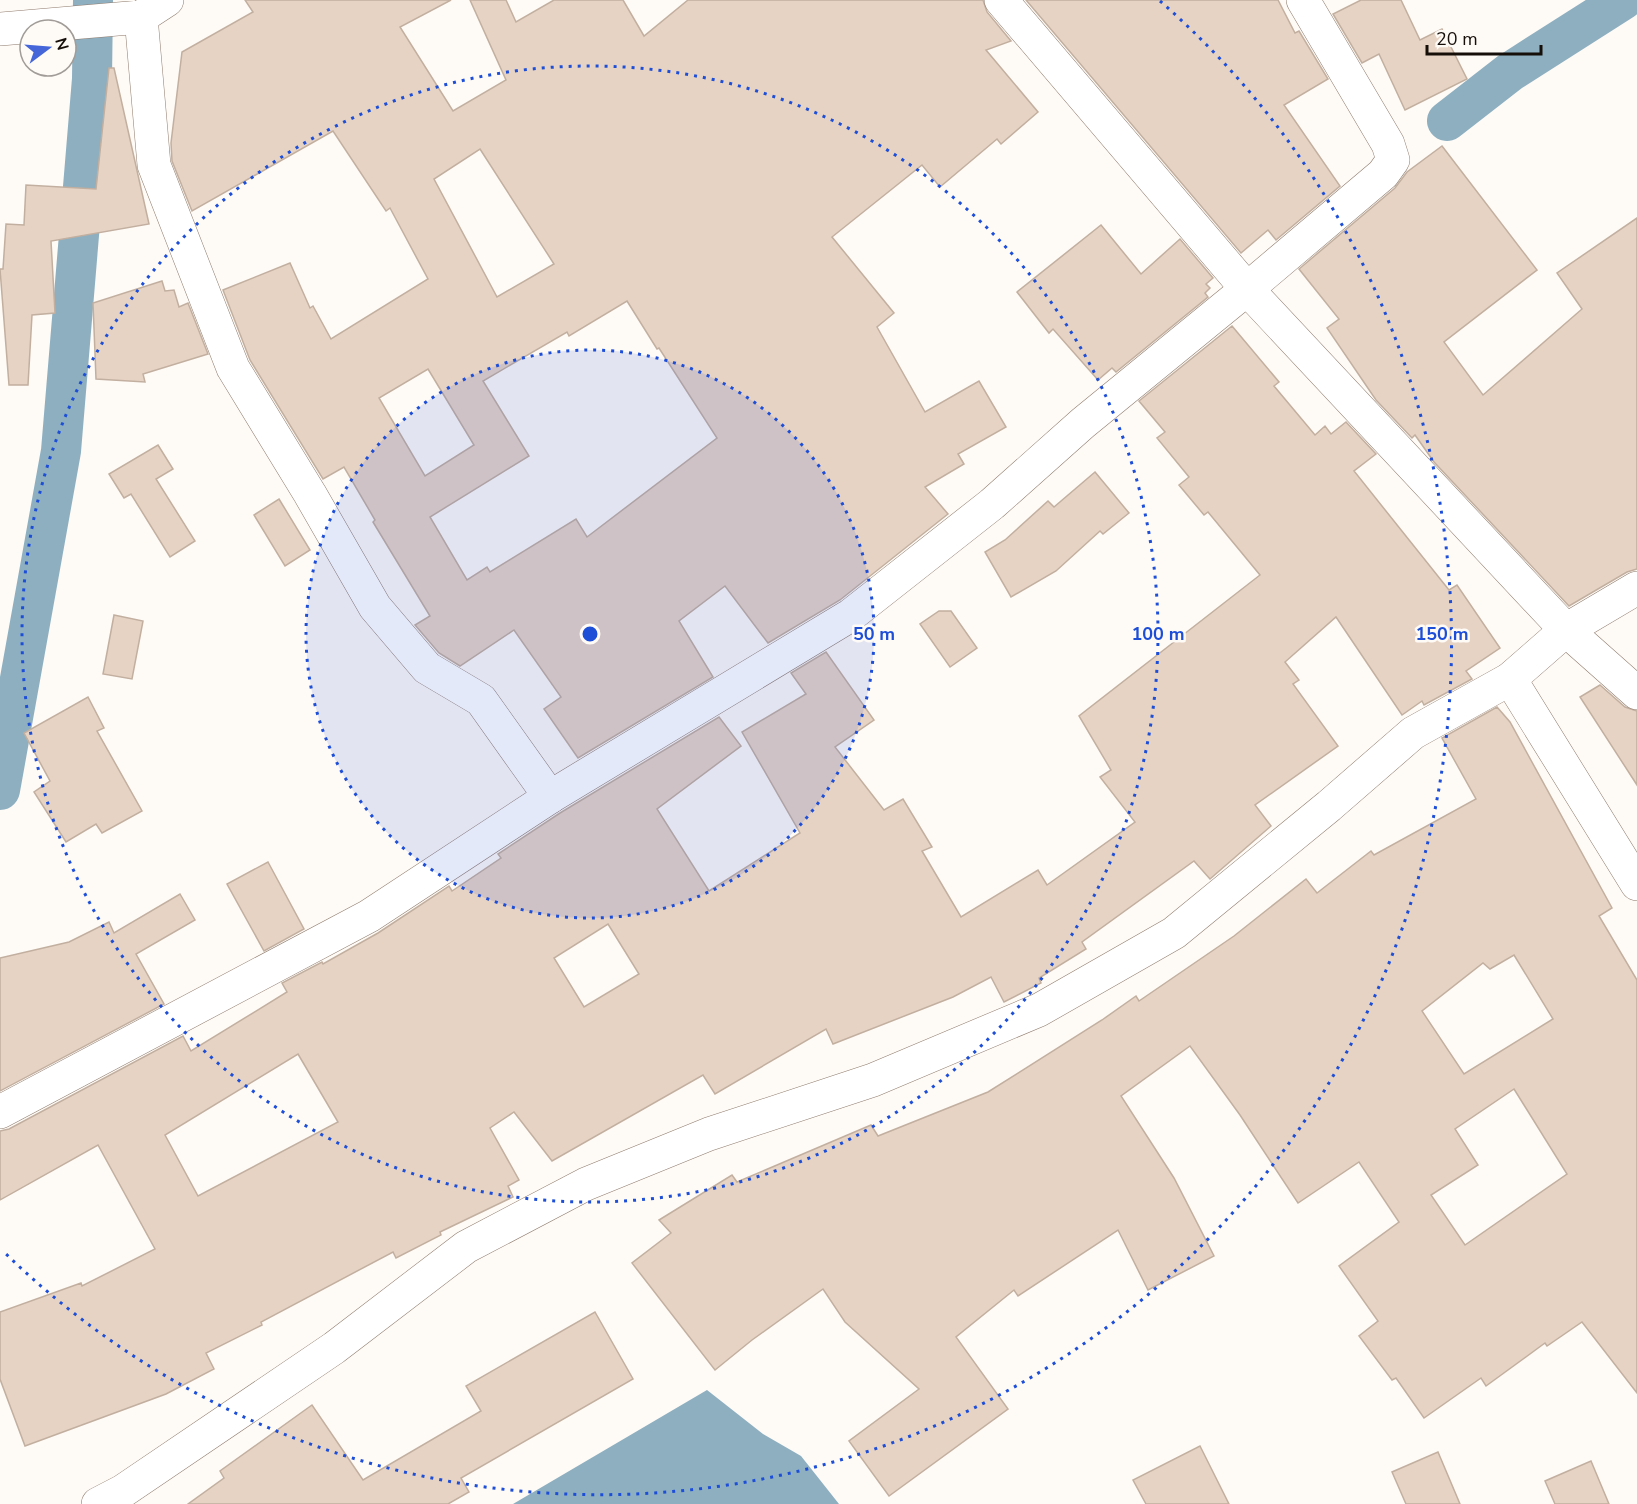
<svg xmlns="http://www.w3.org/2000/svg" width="1637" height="1504" font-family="'Nunito Sans',sans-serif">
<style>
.water{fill:#8dafc0}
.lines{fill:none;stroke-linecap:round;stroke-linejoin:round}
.canal{stroke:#8dafc0;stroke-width:40}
.building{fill:#e7d3c4;stroke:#c2af9f;stroke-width:1.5;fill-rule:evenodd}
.minor-casing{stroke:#8f7c6e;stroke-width:34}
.minor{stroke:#fff;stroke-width:33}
.ring{fill:none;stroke:#1d4ed8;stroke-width:3;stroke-dasharray:3 6}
.centre{fill:#1d4ed8;stroke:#fefaf6;stroke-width:3}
.ring-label{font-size:18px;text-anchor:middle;font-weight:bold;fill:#1d4ed8;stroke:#fefaf6;stroke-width:5;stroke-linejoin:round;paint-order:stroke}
</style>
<rect width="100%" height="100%" fill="#fefaf6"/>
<path class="water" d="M 707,1390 L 763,1434 L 801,1456 L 839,1504 L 513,1504 Z"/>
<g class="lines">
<g class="canal">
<path d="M 1447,121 L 1510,72 L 1623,0"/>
<path d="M 0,790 L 61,451 L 92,79 L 93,0"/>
</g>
</g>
<g class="building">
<path d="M 245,0 L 451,0 L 400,27 L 453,111 L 506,80 L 470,0 L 506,0 L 516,22 L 554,0 L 623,0 L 644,36 L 688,0 L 983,0 L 987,12 L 1011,41 L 986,50 L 1038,112 L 1001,144 L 997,139 L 940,187 L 922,165 L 832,237 L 894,313 L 877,327 L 925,412 L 979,381 L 1006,427 L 958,454 L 964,464 L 925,487 L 948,514 L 840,600 L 768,643 L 725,586 L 679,621 L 713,677 L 578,758 L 544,709 L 561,697 L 514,630 L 460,666 L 439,653 L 415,625 L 430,616 L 373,522 L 375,520 L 344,467 L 323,479 L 250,360 L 223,290 L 290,263 L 310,308 L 313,306 L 331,339 L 428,279 L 390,208 L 386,211 L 333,131 L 192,211 L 172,161 L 171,143 L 182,52 L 253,12 ZM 480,149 L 554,264 L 497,297 L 434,179 ZM 627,301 L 657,349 L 659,348 L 717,438 L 587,537 L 576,519 L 490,572 L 487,567 L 467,580 L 430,517 L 529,456 L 483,381 L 567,332 L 569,336 ZM 428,369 L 474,445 L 425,476 L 379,398 Z"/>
<path d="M 1026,0 L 1278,0 L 1295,33 L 1299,31 L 1328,79 L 1284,105 L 1340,186 L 1276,240 L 1268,230 L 1241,253 Z"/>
<path d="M 1361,0 L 1401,0 L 1420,40 L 1442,29 L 1467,79 L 1405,110 L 1379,54 L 1362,63 L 1333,14 Z"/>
<path d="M 109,68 L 114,68 L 149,224 L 51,241 L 55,313 L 32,315 L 28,385 L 9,385 L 0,269 L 3,269 L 6,224 L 24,225 L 26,185 L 96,189 Z"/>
<path d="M 1442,146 L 1537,270 L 1444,342 L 1483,395 L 1582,309 L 1557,273 L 1637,218 L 1637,569 L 1627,572 L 1569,606 L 1434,462 L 1415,435 L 1412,438 L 1376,400 L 1327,328 L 1339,319 L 1299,269 L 1395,188 L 1407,172 Z"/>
<path d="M 1101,225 L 1141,274 L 1180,239 L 1213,278 L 1206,284 L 1210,288 L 1205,293 L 1208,297 L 1116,372 L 1112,368 L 1098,380 L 1053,329 L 1049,333 L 1017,292 Z"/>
<path d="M 162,281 L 165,291 L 174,290 L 179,307 L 188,303 L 208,354 L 143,374 L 145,382 L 96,379 L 93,303 Z"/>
<path d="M 1232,326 L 1279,382 L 1274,386 L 1315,435 L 1325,426 L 1331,434 L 1346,422 L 1376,454 L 1354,471 L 1449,590 L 1457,585 L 1500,648 L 1466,671 L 1472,679 L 1424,705 L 1422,701 L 1402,715 L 1336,617 L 1285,662 L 1299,680 L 1293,684 L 1338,746 L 1255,805 L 1271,826 L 1210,879 L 1194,861 L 1082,942 L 1086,949 L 1039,978 L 1041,983 L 1004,1002 L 991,977 L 953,997 L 833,1044 L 826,1029 L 715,1094 L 703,1075 L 552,1161 L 514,1112 L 490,1128 L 519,1180 L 508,1186 L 513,1197 L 440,1232 L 441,1235 L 396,1258 L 393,1252 L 261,1322 L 262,1325 L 206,1353 L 214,1369 L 166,1394 L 25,1446 L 0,1379 L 0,1312 L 81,1283 L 82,1286 L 155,1249 L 98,1145 L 0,1200 L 0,1131 L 9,1129 L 183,1036 L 191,1051 L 287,992 L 282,983 L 322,962 L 323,964 L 378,933 L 449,886 L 452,891 L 501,858 L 498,854 L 560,813 L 719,717 L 741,746 L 657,809 L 709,891 L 800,833 L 742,732 L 806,694 L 791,673 L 826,652 L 874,720 L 835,747 L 884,810 L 903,799 L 932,847 L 922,851 L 961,917 L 1038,870 L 1047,885 L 1135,822 L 1100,777 L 1111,770 L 1079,716 L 1260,575 L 1208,512 L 1204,515 L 1179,485 L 1189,477 L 1157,438 L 1165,432 L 1139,401 ZM 608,924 L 639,974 L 584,1007 L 554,958 ZM 298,1054 L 338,1122 L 198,1196 L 165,1135 Z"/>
<path d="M 158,445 L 173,469 L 156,479 L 195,541 L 170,557 L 131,494 L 124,498 L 109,474 Z"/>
<path d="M 1095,472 L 1129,513 L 1103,534 L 1100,531 L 1056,571 L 1011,597 L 985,552 L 1005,540 L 1048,501 L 1054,507 Z"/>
<path d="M 279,499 L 310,550 L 285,566 L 254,515 Z"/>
<path d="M 939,611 L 951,611 L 977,648 L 950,667 L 920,624 Z"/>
<path d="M 114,615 L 143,621 L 132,679 L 103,674 Z"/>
<path d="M 1600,685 L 1625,707 L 1637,711 L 1637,785 L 1580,697 Z"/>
<path d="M 88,697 L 104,728 L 97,731 L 142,811 L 102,833 L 96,824 L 66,842 L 34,792 L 50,781 L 24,733 Z"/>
<path d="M 1497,707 L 1510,722 L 1612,908 L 1599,916 L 1637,980 L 1637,1393 L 1582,1322 L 1547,1346 L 1545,1343 L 1486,1386 L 1481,1378 L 1424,1418 L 1396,1378 L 1392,1380 L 1359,1336 L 1378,1321 L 1339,1266 L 1399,1222 L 1359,1162 L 1298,1203 L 1240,1115 L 1190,1046 L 1121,1096 L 1174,1178 L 1214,1256 L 1148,1290 L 1118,1230 L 1018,1296 L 1014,1290 L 956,1337 L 1008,1409 L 889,1496 L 849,1441 L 919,1389 L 845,1322 L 823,1289 L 752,1340 L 715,1370 L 632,1263 L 671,1233 L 659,1220 L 732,1175 L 737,1182 L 871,1125 L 878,1136 L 988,1092 L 1102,1020 L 1136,996 L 1139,1001 L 1234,936 L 1306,879 L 1317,893 L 1371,851 L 1374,855 L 1476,799 L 1442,738 ZM 1514,955 L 1553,1019 L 1464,1074 L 1422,1011 L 1483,963 L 1490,969 ZM 1514,1089 L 1567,1174 L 1465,1245 L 1431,1195 L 1478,1165 L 1455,1129 Z"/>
<path d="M 268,862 L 304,929 L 264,951 L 227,884 Z"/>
<path d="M 180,894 L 195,920 L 136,954 L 164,1004 L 0,1091 L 0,958 L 69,942 L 109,922 L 114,933 Z"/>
<path d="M 595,1312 L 633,1379 L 461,1478 L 469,1492 L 448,1504 L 188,1504 L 224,1478 L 220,1471 L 312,1405 L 363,1480 L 481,1411 L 466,1386 Z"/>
<path d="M 1200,1446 L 1229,1504 L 1146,1504 L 1133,1480 Z"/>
<path d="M 1438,1452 L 1460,1504 L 1406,1504 L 1392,1472 Z"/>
<path d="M 1591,1461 L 1609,1504 L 1555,1504 L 1545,1481 Z"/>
</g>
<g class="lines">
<defs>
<g id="minor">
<path d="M 1001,0 L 1247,289 L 1566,630 L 1637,693"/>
<path d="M 141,17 L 154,165 L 233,368 L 310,494 L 375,607 L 427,668 L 481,700 L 550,797"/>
<path d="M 0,29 L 141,17 L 167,0"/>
<path d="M 1510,679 L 1637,884"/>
<path d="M 0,1112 L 369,916 L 550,797 L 851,615 L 992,504 L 1083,423 L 1247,289 L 1383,174 L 1393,160 L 1388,144 L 1303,0"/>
<path d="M 98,1504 L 123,1491 L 334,1348 L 466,1247 L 586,1184 L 709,1134 L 873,1080 L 1039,1010 L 1174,933 L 1329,806 L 1413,733 L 1510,679 L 1566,630 L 1637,588"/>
</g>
</defs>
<use href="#minor" class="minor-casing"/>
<use href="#minor" class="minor"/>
</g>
<circle cx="590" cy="634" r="284" fill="#1d4ed8" fill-opacity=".12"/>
<g class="ring">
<circle cx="590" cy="634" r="284"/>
<circle cx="590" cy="634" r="568"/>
<path d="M1160 1A852 852 0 1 1 4 1252"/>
</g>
<circle cx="590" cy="634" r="9" class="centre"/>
<g class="ring-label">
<text x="874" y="640">50 m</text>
<text x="1158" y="640">100 m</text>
<text x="1442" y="640">150 m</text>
</g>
<g transform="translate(48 48) rotate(74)"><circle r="28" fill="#fefaf6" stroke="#a19c97" stroke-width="1.5"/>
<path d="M0-4.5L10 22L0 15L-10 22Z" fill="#4566d9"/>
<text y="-9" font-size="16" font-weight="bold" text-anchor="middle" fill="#150e09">N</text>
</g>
<path d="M1427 45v9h114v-9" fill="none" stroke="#150e09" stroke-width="3"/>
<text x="1436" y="45" font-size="18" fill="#150e09" stroke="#fefaf6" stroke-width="4.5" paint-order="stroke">20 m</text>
</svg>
